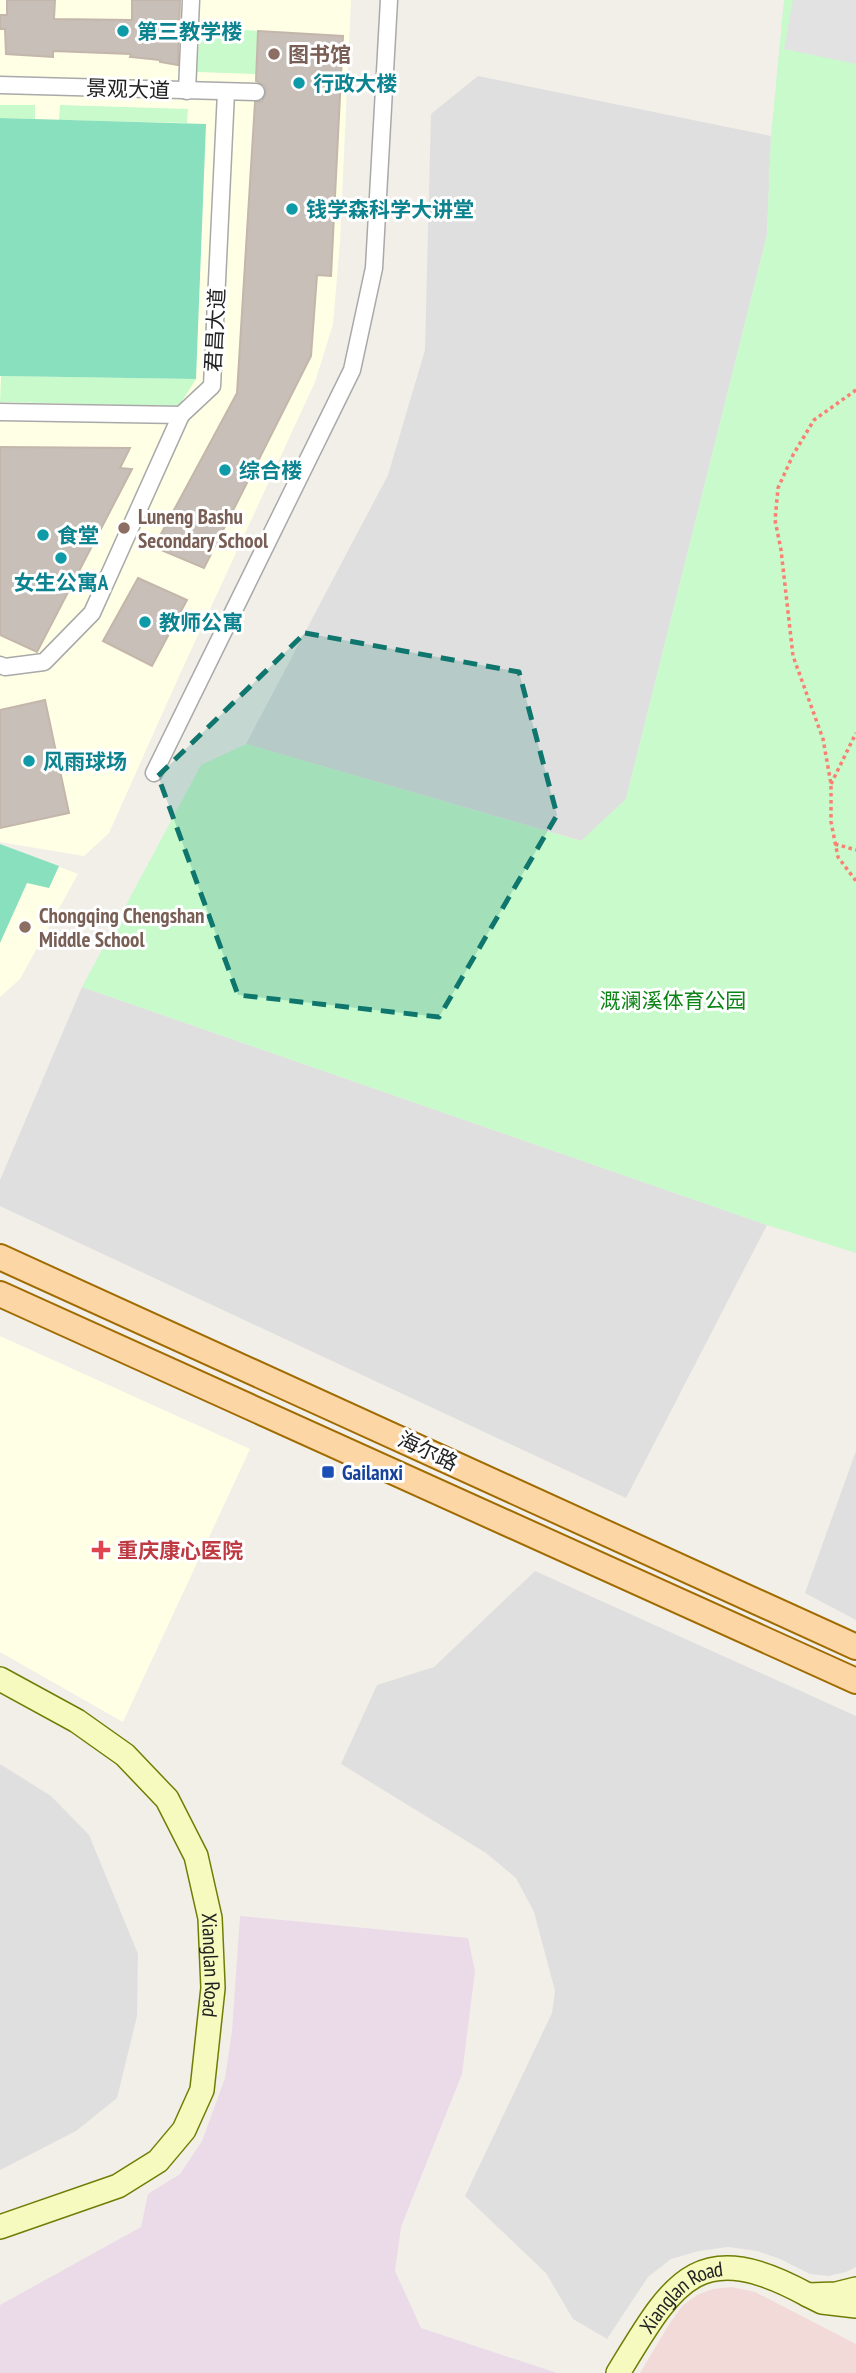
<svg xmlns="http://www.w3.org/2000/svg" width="856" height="2373" font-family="'PT Sans Narrow','Noto Sans SC',sans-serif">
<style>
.residential{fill:#e0dfdf}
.commercial{fill:#f2dad9}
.industrial{fill:#ebdbe8}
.education{fill:#ffffe5}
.park{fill:#c8facc}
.pitch{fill:#88e0be}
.parking{fill:#e2e2e2}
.building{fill:#c7bfb8;stroke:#c4b6ab;stroke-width:2}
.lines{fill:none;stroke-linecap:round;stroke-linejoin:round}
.street-casing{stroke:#a9a9a9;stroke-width:19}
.secondary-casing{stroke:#707d05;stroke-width:26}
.primary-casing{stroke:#a06b00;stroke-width:28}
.path{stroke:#fa8072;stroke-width:3.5;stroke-dasharray:3.5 3.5;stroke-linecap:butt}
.street{stroke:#fff;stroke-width:16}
.secondary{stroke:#f7fabf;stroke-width:23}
.primary{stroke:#fcd6a4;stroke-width:24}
.marked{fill:#0f766e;fill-opacity:0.2;stroke:#0f766e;stroke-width:5;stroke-dasharray:14 9;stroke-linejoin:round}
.culture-dot{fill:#0f9aa8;stroke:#fff;stroke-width:2.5}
.education-dot{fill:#8d6e63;stroke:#fff;stroke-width:2.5}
.transit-dot{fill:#1a4fb4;stroke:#fff;stroke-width:2.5}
.health-dot{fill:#e0444e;stroke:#fff;stroke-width:2.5}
.labels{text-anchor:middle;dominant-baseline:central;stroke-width:6;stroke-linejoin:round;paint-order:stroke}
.culture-label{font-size:21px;font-weight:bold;fill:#0d838f;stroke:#fff;text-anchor:start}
.education-label{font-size:21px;font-weight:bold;fill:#785e54;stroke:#fff;text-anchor:start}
.street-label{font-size:21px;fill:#222;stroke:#fff}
.park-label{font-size:21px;fill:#0c8416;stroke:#fff}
.transit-label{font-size:21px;font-weight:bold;fill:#164399;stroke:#fff;text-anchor:start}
.health-label{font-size:21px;font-weight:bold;fill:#be3a42;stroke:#fff;text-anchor:start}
</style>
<rect width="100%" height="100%" fill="#f2efe9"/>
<g class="residential">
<path d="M 478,76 L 771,136 L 767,235 L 626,799 L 582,841 L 246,744 L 388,475 L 425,350 L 431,114 Z"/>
<path d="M 82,987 L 767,1225 L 626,1498 L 0,1206 L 0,1180 Z"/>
<path d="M 856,1451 L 856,1620 L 805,1593 Z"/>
<path d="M 535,1571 L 856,1716 L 856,2267 L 846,2272 L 828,2276 L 810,2274 L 780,2259 L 757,2251 L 728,2247 L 699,2251 L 671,2259 L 648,2277 L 607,2339 L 573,2319 L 546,2273 L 465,2196 L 552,2013 L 555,1991 L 534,1912 L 516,1878 L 486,1853 L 341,1764 L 377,1685 L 434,1667 Z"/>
<path d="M 0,1764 L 51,1796 L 89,1835 L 138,1954 L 137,2016 L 117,2098 L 76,2131 L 0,2170 Z"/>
</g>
<path class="commercial" d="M 732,2287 L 755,2292 L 856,2344 L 856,2373 L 640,2373 L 668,2326 L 682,2306 L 697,2295 L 713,2289 Z"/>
<path class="industrial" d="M 240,1916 L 468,1938 L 475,1971 L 462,2074 L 401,2227 L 395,2271 L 421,2328 L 557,2373 L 0,2373 L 0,2305 L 141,2227 L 148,2194 L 180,2174 L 202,2141 L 225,2078 L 232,2031 Z"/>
<g class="education">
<path d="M 0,0 L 351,0 L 340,241 L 333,324 L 315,382 L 180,674 L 109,833 L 84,856 L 0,842 Z"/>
<path d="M 0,844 L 78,874 L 20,979 L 0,997 Z"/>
<path d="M 0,1336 L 250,1449 L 123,1722 L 0,1652 Z"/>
</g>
<g class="park">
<path d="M 784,0 L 856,0 L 856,1253 L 767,1225 L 82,987 L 201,765 L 246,744 L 581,841 L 626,799 L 767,235 L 771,136 Z"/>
<path d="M 200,27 L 258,31 L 256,74 L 197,72 Z"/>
<path d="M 0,105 L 35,105 L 35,119 L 0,118 Z"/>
<path d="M 60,105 L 188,109 L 187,123 L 59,120 Z"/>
<path d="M 1,376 L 196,379 L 179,406 L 0,402 Z"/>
</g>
<g class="pitch">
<path d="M 0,118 L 206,124 L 196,379 L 0,376 Z"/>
<path d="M 0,844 L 59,866 L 49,888 L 27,883 L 0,943 Z"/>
</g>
<path class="parking" d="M 793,0 L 856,0 L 856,64 L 784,49 Z"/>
<g class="building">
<path d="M 7,0 L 55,0 L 54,19 L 132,20 L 132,0 L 180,0 L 178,65 L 160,62 L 160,60 L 130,57 L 131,54 L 53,51 L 53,57 L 6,54 L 5,29 L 0,29 L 0,15 L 7,15 Z"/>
<path d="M 258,31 L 343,36 L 331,276 L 317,275 L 311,356 L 204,568 L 154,547 L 237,393 L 255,102 L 262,101 L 266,93 L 265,86 L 256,81 Z"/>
<path d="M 0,447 L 130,448 L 120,468 L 132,469 L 37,652 L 0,635 Z"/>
<path d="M 138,578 L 187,600 L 152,666 L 103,641 Z"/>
<path d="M 45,700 L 69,813 L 0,828 L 0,710 Z"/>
</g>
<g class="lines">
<defs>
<g id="street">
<path d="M 0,85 L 256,92"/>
<path d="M 187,91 L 191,0"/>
<path d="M 0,412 L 181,415 L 212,386 L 226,92"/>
<path d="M 0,665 L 5,667 L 44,662 L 92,613 L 181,415"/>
<path d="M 154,773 L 352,370 L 374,268 L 389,0"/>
</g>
<g id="secondary">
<path id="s1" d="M 0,1679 L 77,1721 L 125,1755 L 167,1799 L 196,1856 L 210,1918 L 213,1988 L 202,2090 L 184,2130 L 158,2161 L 118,2186 L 0,2227"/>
<path d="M 856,2289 L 836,2294 L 808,2295 L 822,2302 L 856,2306"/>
<path id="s2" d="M 618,2373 C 673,2283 697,2234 808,2295"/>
</g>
<g id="primary">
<path d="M 0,1257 L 856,1647"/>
<path d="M 0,1294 L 856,1681"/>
</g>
</defs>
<use href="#street" class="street-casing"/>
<use href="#secondary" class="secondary-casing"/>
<use href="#primary" class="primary-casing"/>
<g class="path">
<path d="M 856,390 L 814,420 L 793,455 L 778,488 L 775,520 L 781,550 L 793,656 L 823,739 L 831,784 L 831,822 L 838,857 L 856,881"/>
<path d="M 831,784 L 856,733"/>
<path d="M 835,844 L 856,850"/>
</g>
<use href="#street" class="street"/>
<use href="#secondary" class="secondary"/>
<use href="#primary" class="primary"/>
</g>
<path class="marked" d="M 305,633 L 519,672 L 557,815 L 439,1017 L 238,995 L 158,776 Z"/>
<g class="culture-dot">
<circle cx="123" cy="31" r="7"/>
<circle cx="299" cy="83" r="7"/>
<circle cx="292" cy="209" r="7"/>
<circle cx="225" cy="470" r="7"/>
<circle cx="43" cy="535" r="7"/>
<circle cx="61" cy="558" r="7"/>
<circle cx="145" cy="622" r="7"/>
<circle cx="29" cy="761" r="7"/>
</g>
<g class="education-dot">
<circle cx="274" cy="54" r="7"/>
<circle cx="124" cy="528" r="7"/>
<circle cx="25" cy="927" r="7"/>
</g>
<rect class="transit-dot" x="321" y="1465" width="14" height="14" rx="3.5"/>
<path class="health-dot" d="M97.5 1539.5h7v7h7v7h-7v7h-7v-7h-7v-7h7z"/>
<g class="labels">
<g class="culture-label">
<text x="137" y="31">第三教学楼</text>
<text x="313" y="83">行政大楼</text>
<text x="306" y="209">钱学森科学大讲堂</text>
<text x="239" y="470">综合楼</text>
<text x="57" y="535">食堂</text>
<text x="61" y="582" text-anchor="middle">女生公寓A</text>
<text x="159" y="622">教师公寓</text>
<text x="43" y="761">风雨球场</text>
</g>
<g class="education-label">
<text x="288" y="54">图书馆</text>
<text x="138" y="516">Luneng Bashu<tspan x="138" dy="24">Secondary School</tspan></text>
<text x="39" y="915">Chongqing Chengshan<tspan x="39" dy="24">Middle School</tspan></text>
</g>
<g class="street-label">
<text transform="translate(128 89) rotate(2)">景观大道</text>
<text transform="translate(215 330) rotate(-87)">君昌大道</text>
<text transform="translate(428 1451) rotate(25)">海尔路</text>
<text stroke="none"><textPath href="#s1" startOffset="382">Xianglan Road</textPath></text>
<text stroke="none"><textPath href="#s2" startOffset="102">Xianglan Road</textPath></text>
</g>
<g class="park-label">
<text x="673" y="1000">溉澜溪体育公园</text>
</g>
<g class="transit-label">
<text x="342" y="1472">Gailanxi</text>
</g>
<g class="health-label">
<text x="117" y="1550">重庆康心医院</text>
</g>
</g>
</svg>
